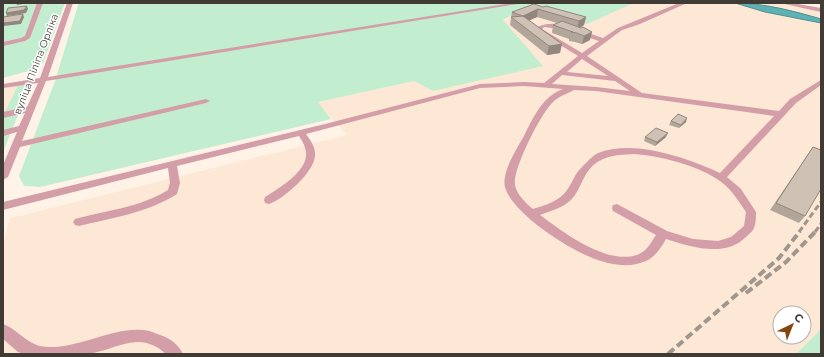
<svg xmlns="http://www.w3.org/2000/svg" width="824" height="357" font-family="Montserrat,sans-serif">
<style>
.built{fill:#fde7d5;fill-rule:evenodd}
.green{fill:#c3edcf}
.water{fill:#5cb2b4;stroke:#548e8e}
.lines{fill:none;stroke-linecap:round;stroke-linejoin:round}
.minor{fill:#d39ea8;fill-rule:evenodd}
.rail-far1{stroke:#9f968e;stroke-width:3;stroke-dasharray:6 3;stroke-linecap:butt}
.rail{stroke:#9f968e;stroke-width:4;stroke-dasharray:8 4;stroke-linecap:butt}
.wall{fill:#b2a69b}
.shaded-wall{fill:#91877e}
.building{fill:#cfc1b4;stroke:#91877e}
.labels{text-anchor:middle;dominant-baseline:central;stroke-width:3;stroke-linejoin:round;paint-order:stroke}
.far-street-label{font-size:10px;fill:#413b36;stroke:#fff}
</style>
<rect width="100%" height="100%" fill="#fff3e8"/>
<g class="built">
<path d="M 634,3 L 792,3 L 821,9 L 821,329 L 796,354 L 3,354 L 3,244 L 10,218 L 347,135 L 317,102 L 414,81 L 433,91 L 542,65 L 503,21 L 527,7 L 587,24 ZM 780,313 L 804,313 L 804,337 L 780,337 Z"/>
<path d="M 19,83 L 3,116 L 3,86 Z"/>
</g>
<g class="green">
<path d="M 3,3 L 65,3 L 43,63 L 32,70 L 3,78 Z"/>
<path d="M 81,3 L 634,3 L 587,24 L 527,7 L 503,20 L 543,66 L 433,91 L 414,81 L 318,102 L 331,119 L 40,187 L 24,186 L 19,176 L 55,81 L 78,5 Z"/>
<path d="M 32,81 L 3,152 L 3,116 L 19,83 Z"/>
<path d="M 821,329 L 821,354 L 796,354 Z"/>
</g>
<path class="water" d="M 735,3 C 763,3 794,11 821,19 L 821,23 L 765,12 Z"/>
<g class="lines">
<g class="minor">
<path d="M 37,3 L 43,3 L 30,38 L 25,41 L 3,46 L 3,42 L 21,38 L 25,36 Z"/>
<path d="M 67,3 L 73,3 L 48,77 L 511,3 L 524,3 L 46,81 L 22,141 L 206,99 L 210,101 L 206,103 L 20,147 L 8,177 L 3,180 L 3,165 L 17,132 L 3,136 L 3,130 L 19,126 L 25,113 L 3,118 L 3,112 L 27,107 L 38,83 L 3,88 L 3,84 L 40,78 Z"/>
<path d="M 679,3 L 687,3 L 640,24 L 622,30 L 587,56 L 642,93 L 779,111 L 790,99 L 821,80 L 821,85 L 796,103 L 727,177 L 741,189 L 756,212 C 756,217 756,223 754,228 C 753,231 749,234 746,237 C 725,258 691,247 666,239 C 661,248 655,257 646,261 C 632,267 616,266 601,261 C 575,254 512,214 505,187 C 501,172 518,147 525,134 C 534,116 543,96 563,89 L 524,86 L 480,88 L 306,134 C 311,141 316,148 315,156 C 314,172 284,199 269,204 L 265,203 L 264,200 L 265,197 C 278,189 308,171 306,153 C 306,147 302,141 299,136 L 177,166 L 180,183 L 177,194 C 147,213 112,218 79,226 L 75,225 L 73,222 L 75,219 C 107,210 139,208 168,190 L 170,183 L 168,168 L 3,210 L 3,202 L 325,124 L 480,84 L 524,82 L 544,83 L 578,56 L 536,30 L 536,28 C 555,16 584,32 603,38 L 618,28 ZM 544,27 L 567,30 L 599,41 L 582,53 L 542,29 ZM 582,59 L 608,76 L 567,72 ZM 562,75 L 615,81 L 630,91 L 596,87 L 552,84 ZM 574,90 L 596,91 L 774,116 L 720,173 C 687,158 634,139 598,153 C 592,156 587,162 582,167 C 575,173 573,182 567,190 C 560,201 545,205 533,209 C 526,203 517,195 515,185 C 512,170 541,113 553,102 C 559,96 567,94 574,90 ZM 634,154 C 660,156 696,165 717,179 C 730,187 738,200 746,212 L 744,226 L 731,237 L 718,241 L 693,239 L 667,231 L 617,204 L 613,205 L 612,208 L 613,211 L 656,235 C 651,243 646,252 637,255 C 606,265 563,232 540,215 C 551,211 562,208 571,200 C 577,194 580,185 584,178 C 595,156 613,155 634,154 Z"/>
<path d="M 780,3 L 792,3 L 821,8 L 821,12 Z"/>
<path d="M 3,324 C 20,330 27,347 49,347 C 80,348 113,327 143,330 C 148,330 155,333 160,335 C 170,338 179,345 183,354 L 166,354 C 138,328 114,352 86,354 C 66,355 45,354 24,354 L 18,352 L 3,339 Z"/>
</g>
<g class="rail-far1">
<path d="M 799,232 L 821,202"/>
<path d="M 815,232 L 821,224"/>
</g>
<g class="rail">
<path d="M 746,293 L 786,262 L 816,231"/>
<path d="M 668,354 L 779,258 L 800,231"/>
</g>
</g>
<g class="wall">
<path d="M 543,7 L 586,17 L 584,25 L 580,28 L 590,40 L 582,44 L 575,42 L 569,41 L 569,39 L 552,33 L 553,25 L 557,23 L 537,17 L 529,20 L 560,53 L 547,55 L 510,25 L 512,12 Z"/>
<path d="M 671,121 L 686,122 L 679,128 L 669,125 Z"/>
<path d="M 645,137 L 666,137 L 655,146 L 644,141 Z"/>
<path d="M 813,147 L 805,216 L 799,223 L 770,210 Z"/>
</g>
<g class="shaded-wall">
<path d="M 16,3 L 28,3 L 17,5 Z"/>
<path d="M 27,6 L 28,9 L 26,13 L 7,16 L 6,13 Z"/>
<path d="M 538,9 L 537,17 L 522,24 L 523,16 Z"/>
<path d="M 23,14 L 24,17 L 21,24 L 3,26 L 3,23 Z"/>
<path d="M 586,17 L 584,25 L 577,29 L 579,21 Z"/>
<path d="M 592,32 L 590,40 L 582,44 L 584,36 Z"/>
<path d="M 562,44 L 560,53 L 547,55 L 549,46 Z"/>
<path d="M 687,118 L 686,122 L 679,128 L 681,125 Z"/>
<path d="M 668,133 L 666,137 L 655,146 L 657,142 Z"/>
</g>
<g class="building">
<path d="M 534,4 L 543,7 L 546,6 L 586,17 L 579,21 L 538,9 L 523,16 L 562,44 L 549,46 L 511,17 L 523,16 L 512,12 Z"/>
<path d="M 27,6 L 24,10 L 6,13 L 8,8 Z"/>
<path d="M 23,14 L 20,21 L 3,23 L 3,17 Z"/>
<path d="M 562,21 L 581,28 L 583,27 L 592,32 L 584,36 L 577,33 L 571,32 L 573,32 L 553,25 Z"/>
<path d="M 678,114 L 687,118 L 681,125 L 671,121 Z"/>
<path d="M 656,128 L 668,133 L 657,142 L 645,137 Z"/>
<path d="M 813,147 L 821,150 L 821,189 L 805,216 L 776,203 Z"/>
</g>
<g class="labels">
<g class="far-street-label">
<text transform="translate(36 64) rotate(-69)">вуліца Піліпа Орліка</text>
</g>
</g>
<rect width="824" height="357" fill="none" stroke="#413b36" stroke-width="8"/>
<g transform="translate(792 325) rotate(43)"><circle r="19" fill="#ffffff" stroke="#b3b1af"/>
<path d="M0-3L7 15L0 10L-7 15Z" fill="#85450f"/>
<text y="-6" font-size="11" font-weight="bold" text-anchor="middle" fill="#413b36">С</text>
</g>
</svg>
